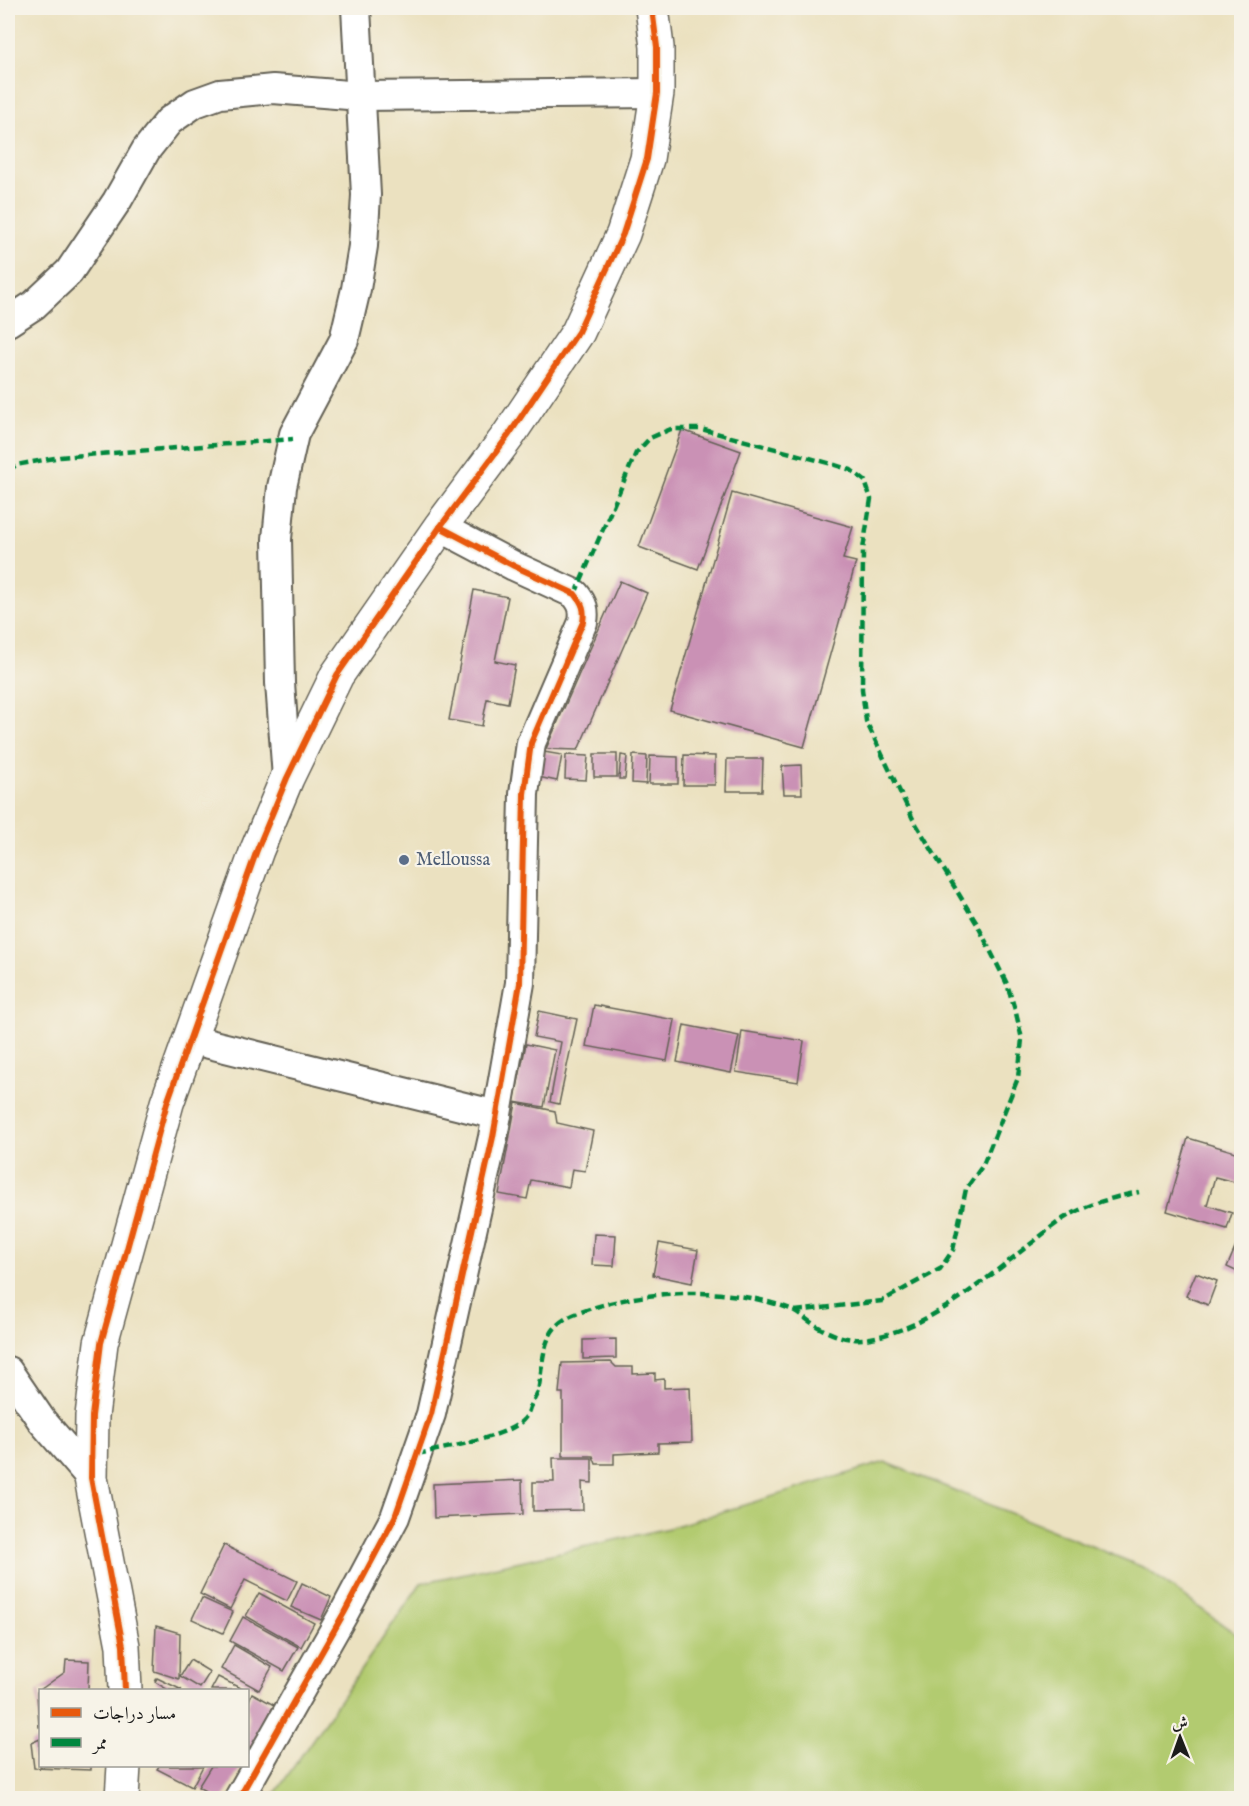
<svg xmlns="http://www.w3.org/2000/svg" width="1249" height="1806" font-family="'IM FELL English',Amiri,serif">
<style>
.green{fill:#b2cb70;stroke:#677446;stroke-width:1.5}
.building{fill:#ca91b5}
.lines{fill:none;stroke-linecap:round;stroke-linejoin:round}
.minor-casing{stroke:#646155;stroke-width:32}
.tertiary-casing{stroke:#646155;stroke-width:36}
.minor{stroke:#fff;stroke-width:28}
.tertiary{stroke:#fff;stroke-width:33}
.quiet{stroke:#00873e;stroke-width:4.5;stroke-dasharray:9 4.5;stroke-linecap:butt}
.cycleway-casing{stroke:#f7f3e8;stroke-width:10}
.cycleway{stroke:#e8590c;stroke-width:6}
.service-dot{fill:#5c6f8a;stroke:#f7f3e8;stroke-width:2}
.labels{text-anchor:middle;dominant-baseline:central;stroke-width:4.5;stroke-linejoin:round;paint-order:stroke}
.service-label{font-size:18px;fill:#4e5e75;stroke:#f7f3e8;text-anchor:start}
</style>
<rect width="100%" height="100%" fill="#f7f3e8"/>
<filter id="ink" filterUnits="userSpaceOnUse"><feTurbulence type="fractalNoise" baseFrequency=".0167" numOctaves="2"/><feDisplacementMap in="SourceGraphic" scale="12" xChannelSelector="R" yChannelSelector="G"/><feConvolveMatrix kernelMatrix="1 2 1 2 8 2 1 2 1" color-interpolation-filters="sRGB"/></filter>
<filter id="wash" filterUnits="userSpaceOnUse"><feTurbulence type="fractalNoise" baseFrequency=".008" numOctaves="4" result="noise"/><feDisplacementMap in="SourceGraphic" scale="24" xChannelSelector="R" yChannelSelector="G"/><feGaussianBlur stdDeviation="1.35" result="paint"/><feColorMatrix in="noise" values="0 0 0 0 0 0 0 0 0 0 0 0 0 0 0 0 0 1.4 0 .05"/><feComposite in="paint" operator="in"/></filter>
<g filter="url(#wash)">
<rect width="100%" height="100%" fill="#ebe1c0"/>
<path class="green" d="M 885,1462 L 1145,1568 L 1241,1638 L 1241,1798 L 272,1798 L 421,1583 L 669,1528 Z"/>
<g id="blocks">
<g class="building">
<path d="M 682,430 L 741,451 L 698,569 L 639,547 Z"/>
<path d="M 732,493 L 853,527 L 843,559 L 856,562 L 804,747 L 670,710 Z"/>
<path d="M 620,581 L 647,593 L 578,750 L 546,749 Z"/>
<path d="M 474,590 L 508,597 L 495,661 L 515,665 L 508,703 L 487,699 L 482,726 L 449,720 Z"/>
<path d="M 544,752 L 562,755 L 557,781 L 538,777 Z"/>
<rect x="594" y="754" width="23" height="23"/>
<path d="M 566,755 L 588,756 L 586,780 L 565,779 Z"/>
<path d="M 621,755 L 627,756 L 625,779 L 619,779 Z"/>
<path d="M 633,755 L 647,756 L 646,784 L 632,783 Z"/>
<path d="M 684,755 L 715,756 L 715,785 L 683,785 Z"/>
<path d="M 650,756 L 678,757 L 678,784 L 649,784 Z"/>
<path d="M 727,759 L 763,759 L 762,791 L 726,791 Z"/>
<path d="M 801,765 L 802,794 L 784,794 L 782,766 Z"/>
<path d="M 594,1005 L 675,1020 L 667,1061 L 586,1046 Z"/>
<path d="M 539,1011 L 577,1019 L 559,1104 L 550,1102 L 561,1042 L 534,1037 Z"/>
<path d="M 684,1025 L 739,1036 L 731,1073 L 677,1062 Z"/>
<path d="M 742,1031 L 804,1041 L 798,1082 L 736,1072 Z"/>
<path d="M 526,1044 L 555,1050 L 544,1107 L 514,1102 Z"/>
<path d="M 516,1103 L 555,1111 L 557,1123 L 593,1131 L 585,1171 L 572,1169 L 569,1187 L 531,1180 L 527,1199 L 499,1194 Z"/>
<path d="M 1188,1138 L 1242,1154 L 1242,1184 L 1215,1177 L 1207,1205 L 1232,1213 L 1227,1229 L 1167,1211 Z"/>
<path d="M 594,1234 L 616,1235 L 614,1266 L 592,1265 Z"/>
<path d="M 659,1243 L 698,1250 L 692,1283 L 653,1275 Z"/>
<path d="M 1236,1246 L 1242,1249 L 1242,1274 L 1227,1267 Z"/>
<path d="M 1196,1273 L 1217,1281 L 1208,1305 L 1186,1296 Z"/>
<path d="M 616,1339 L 616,1358 L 583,1359 L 583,1340 Z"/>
<path d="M 611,1362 L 616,1367 L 633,1367 L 633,1374 L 655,1373 L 655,1380 L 664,1379 L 664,1388 L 690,1387 L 692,1442 L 658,1443 L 658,1452 L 614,1454 L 614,1464 L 596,1464 L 593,1456 L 563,1456 L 563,1393 L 559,1393 L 562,1363 Z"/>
<path d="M 553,1458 L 592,1458 L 592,1483 L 582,1482 L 583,1510 L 533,1511 L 533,1482 L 554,1482 Z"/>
<path d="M 522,1480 L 523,1514 L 434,1518 L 433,1484 Z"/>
<path d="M 224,1545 L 297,1581 L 287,1601 L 245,1580 L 230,1609 L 200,1594 Z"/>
<path d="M 302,1583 L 331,1597 L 321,1620 L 291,1607 Z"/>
<path d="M 259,1593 L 314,1623 L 301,1647 L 246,1616 Z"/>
<path d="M 202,1598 L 233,1612 L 223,1633 L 192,1619 Z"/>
<path d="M 243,1617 L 298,1647 L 284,1671 L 230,1641 Z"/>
<path d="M 156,1626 L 180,1633 L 179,1679 L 154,1671 Z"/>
<path d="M 234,1645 L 272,1667 L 259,1690 L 221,1669 Z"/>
<path d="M 66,1660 L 89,1661 L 88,1690 L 40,1690 L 40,1727 L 39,1727 L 37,1692 L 65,1672 Z"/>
<path d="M 190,1660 L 210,1672 L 200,1688 L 180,1676 Z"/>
<path d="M 218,1677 L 242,1689 L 241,1690 L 211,1690 Z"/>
<path d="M 157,1678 L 182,1690 L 168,1690 L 155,1682 Z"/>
<path d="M 252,1693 L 274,1705 L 248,1755 L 248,1703 Z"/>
<path d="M 40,1739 L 40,1766 L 91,1766 L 91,1770 L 34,1768 L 31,1743 Z"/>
<path d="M 159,1766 L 203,1766 L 192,1787 L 157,1769 Z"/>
<path d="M 211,1766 L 238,1766 L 241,1767 L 223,1798 L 218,1798 L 198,1787 Z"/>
</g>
</g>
</g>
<g filter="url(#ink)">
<use href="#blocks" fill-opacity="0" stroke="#646155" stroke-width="1.5"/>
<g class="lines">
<defs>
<g id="minor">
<path d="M 8,322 L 34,305 L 69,272 L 117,201 L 146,150 L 169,121 L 195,103 L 220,94 L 273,89 L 361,96 L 657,93"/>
<path d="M 287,778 L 280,683 L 277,539 L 282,487 L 294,434 L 344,340 L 356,289 L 363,246 L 366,195 L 356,8"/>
<path d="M 189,1039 L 497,1115"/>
<path d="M 8,1371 L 42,1421 L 91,1478"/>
<path d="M 239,1798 L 344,1613 L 395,1517 L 431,1414 L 493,1137 L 520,983 L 524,794 L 531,743 L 583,622 C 585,610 583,604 575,594 L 514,566 L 440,527"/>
</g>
<g id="tertiary">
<path d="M 125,1690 L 123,1646 L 91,1478 L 92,1416 L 101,1343 L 167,1103 L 257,850 L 287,778 L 337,675 L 440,527 L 508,436 L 578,332 L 623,234 L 647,159 L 657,93 L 657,47 L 652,8"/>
<path d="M 122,1798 L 124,1766"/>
</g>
</defs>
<use href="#minor" class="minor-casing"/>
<use href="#tertiary" class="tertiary-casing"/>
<use href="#minor" class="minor"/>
<use href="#tertiary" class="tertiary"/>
<g class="quiet">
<path d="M 8,471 L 16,465 L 60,457 L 293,439"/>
<path d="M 575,594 L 636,453 L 650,438 L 671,429 L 701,429 L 832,464 L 851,470 L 865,481 L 871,499 L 863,549 L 862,689 L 866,721 L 913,819 L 977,924 L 1007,984 L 1016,1013 L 1022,1039 L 1018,1078 L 983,1165 L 966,1189 L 953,1250 L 940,1269 L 882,1301 L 795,1311"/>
<path d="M 417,1454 C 441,1449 509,1437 524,1419 C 527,1416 529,1411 530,1407 C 533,1402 536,1396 538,1391 C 544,1364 540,1329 571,1316 C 635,1289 728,1284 793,1310 C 801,1314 808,1321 815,1325 C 833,1336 851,1342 871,1338 C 935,1326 987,1277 1037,1239 C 1047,1231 1056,1223 1066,1217 C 1088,1204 1114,1197 1139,1192"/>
</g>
<defs>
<g id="cycleway">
<path d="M 125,1690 L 123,1646 L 91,1478 L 92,1416 L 101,1343 L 167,1103 L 257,850 L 287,778 L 337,675 L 440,527 L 508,436 L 578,332 L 623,234 L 647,159 L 657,93 L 657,47 L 652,8"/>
<path d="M 239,1798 L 344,1613 L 395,1517 L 431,1414 L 493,1137 L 520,983 L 524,794 L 531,743 L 583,622 C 585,610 583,604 575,594 L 514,566 L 440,527"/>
</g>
</defs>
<use href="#cycleway" class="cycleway-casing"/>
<use href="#cycleway" class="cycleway"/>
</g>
</g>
<circle class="service-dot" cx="404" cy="860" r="6"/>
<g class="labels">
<g class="service-label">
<text x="416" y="860">Melloussa</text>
</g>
</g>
<rect width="1249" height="1806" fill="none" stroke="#f7f3e8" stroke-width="30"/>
<rect x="39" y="1689" width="210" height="78" fill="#f7f3e8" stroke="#9f9d96" stroke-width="1.5"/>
<rect x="51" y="1708" width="30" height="9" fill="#e8590c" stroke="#9f9d96" stroke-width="1.5"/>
<text x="93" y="1719" font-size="18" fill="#1c1c1c">مسار دراجات</text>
<rect x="51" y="1738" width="30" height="9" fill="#00873e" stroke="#9f9d96" stroke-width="1.5"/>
<text x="93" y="1749" font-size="18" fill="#1c1c1c">ممر</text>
<g transform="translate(1180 1737) rotate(359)" stroke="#f7f3e8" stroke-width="4.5" paint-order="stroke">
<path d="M0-4.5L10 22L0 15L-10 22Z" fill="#1c1c1c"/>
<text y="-9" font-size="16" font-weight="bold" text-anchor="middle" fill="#1c1c1c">ش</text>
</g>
</svg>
